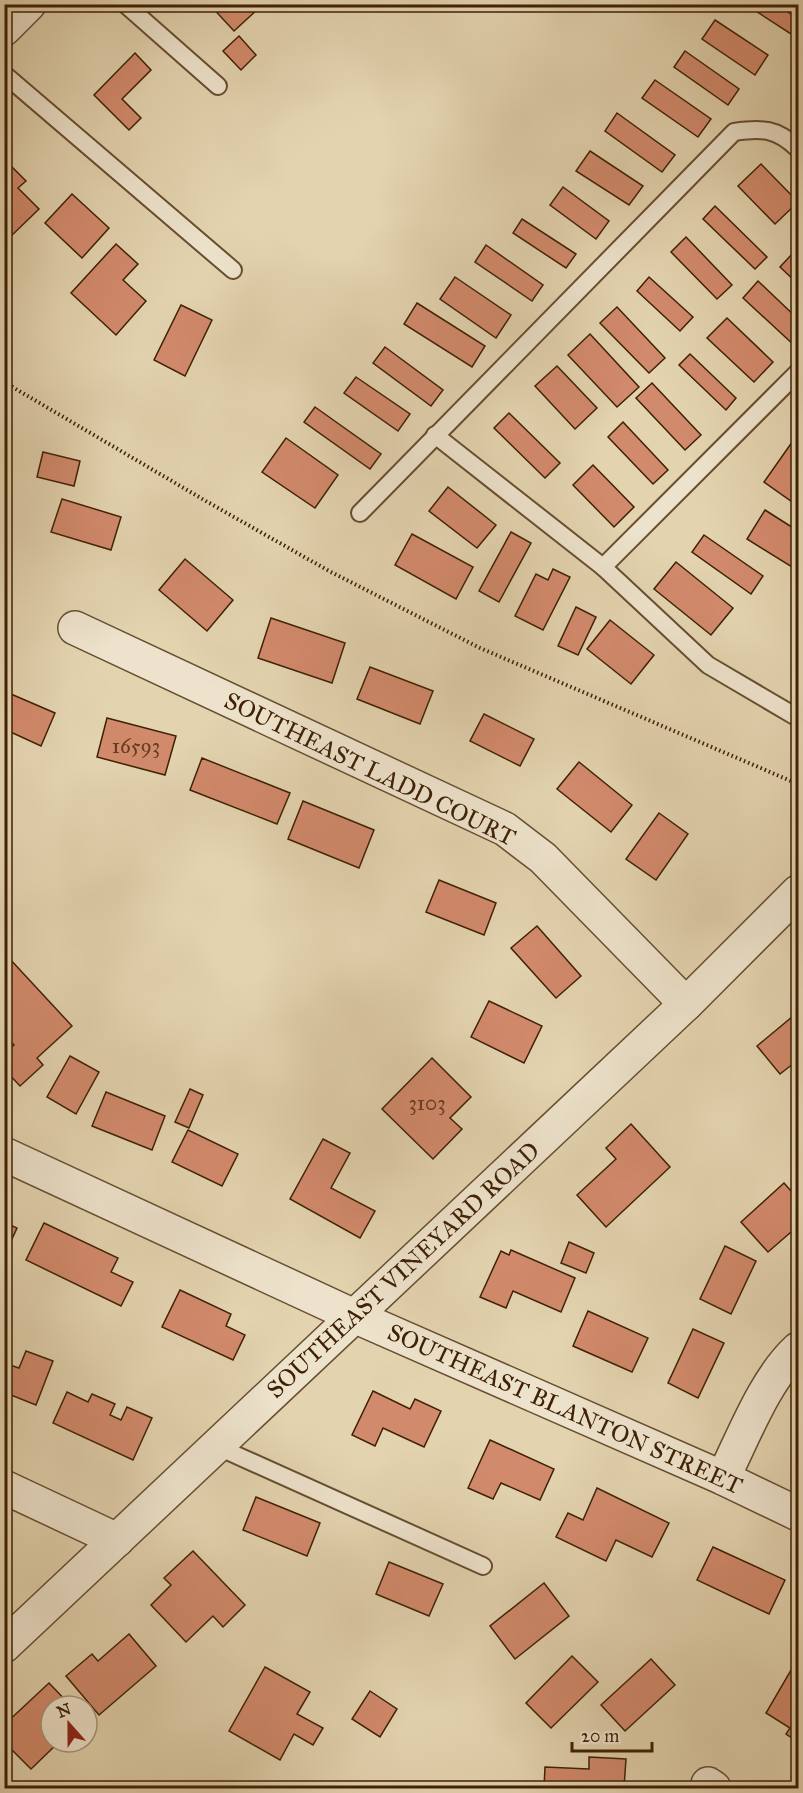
<svg xmlns="http://www.w3.org/2000/svg" width="803" height="1793" font-family="'IM FELL Great Primer',serif">
<style>
.building{fill:#d28a6c;stroke:#3e2105;stroke-width:1.5}
.lines{fill:none;stroke-linecap:round;stroke-linejoin:round}
.service-casing{stroke:#674e30;stroke-width:20}
.minor-casing{stroke:#674e30;stroke-width:36}
.path{stroke:#3e2105;stroke-width:4;stroke-dasharray:1.5 3;stroke-linecap:butt}
.service{stroke:#ede2cb;stroke-width:16}
.minor{stroke:#ede2cb;stroke-width:33}
.labels{text-anchor:middle;dominant-baseline:central;stroke-width:6;stroke-linejoin:round;paint-order:stroke}
.number-label{font-size:21px;fill:#633b1f}
.street-label{font-size:24px;fill:#3e2105;stroke:#ede2cb}
</style>
<rect width="100%" height="100%" fill="#e3d3af"/>
<filter id="stains"><feTurbulence type="fractalNoise" baseFrequency=".00333" numOctaves="4"/><feColorMatrix values="0 0 0 0 .2 0 0 0 0 .09 0 0 0 0 .02 0 0 0 .5 -.17"/></filter>
<radialGradient id="worn" r=".72"><stop offset=".6" stop-color="#630" stop-opacity="0"/><stop offset="1" stop-color="#630" stop-opacity=".3"/></radialGradient>
<g class="building">
<path d="M 209,4 L 254,4 L 258,9 L 234,31 Z"/>
<path d="M 745,4 L 776,4 L 798,19 L 798,30 L 794,36 Z"/>
<path d="M 715,20 L 768,55 L 755,75 L 702,39 Z"/>
<path d="M 239,36 L 256,55 L 241,70 L 223,51 Z"/>
<path d="M 685,51 L 739,89 L 728,105 L 674,67 Z"/>
<path d="M 135,53 L 151,70 L 122,99 L 141,118 L 129,130 L 94,95 Z"/>
<path d="M 655,80 L 711,119 L 698,137 L 642,98 Z"/>
<path d="M 617,113 L 675,155 L 662,172 L 605,131 Z"/>
<path d="M 590,151 L 643,186 L 629,205 L 576,171 Z"/>
<path d="M 4,159 L 26,181 L 18,188 L 39,209 L 8,239 L 4,235 Z"/>
<path d="M 761,164 L 798,202 L 775,224 L 738,186 Z"/>
<path d="M 563,187 L 609,221 L 596,239 L 550,205 Z"/>
<path d="M 72,194 L 109,228 L 82,258 L 45,223 Z"/>
<path d="M 715,206 L 767,257 L 755,269 L 703,219 Z"/>
<path d="M 522,219 L 576,254 L 566,268 L 513,233 Z"/>
<path d="M 686,237 L 732,285 L 717,299 L 671,252 Z"/>
<path d="M 116,244 L 138,264 L 123,280 L 146,301 L 116,335 L 71,293 Z"/>
<path d="M 486,245 L 543,285 L 532,301 L 475,262 Z"/>
<path d="M 794,252 L 798,256 L 798,284 L 780,267 Z"/>
<path d="M 455,277 L 511,315 L 496,338 L 440,299 Z"/>
<path d="M 649,277 L 693,317 L 680,331 L 637,291 Z"/>
<path d="M 758,281 L 798,319 L 798,345 L 796,347 L 743,298 Z"/>
<path d="M 417,303 L 485,346 L 472,367 L 404,324 Z"/>
<path d="M 181,305 L 212,320 L 185,376 L 154,360 Z"/>
<path d="M 617,307 L 665,358 L 649,373 L 600,323 Z"/>
<path d="M 727,318 L 773,362 L 754,382 L 707,338 Z"/>
<path d="M 590,334 L 639,387 L 617,407 L 568,355 Z"/>
<path d="M 385,347 L 443,390 L 431,406 L 373,363 Z"/>
<path d="M 690,354 L 736,398 L 726,410 L 679,365 Z"/>
<path d="M 557,366 L 597,408 L 575,429 L 535,386 Z"/>
<path d="M 356,377 L 410,414 L 398,431 L 344,393 Z"/>
<path d="M 652,383 L 701,435 L 685,450 L 636,398 Z"/>
<path d="M 315,407 L 381,454 L 370,469 L 304,422 Z"/>
<path d="M 509,413 L 560,463 L 545,478 L 494,428 Z"/>
<path d="M 623,422 L 668,470 L 653,484 L 608,437 Z"/>
<path d="M 286,438 L 338,475 L 315,508 L 262,472 Z"/>
<path d="M 795,438 L 798,441 L 798,506 L 764,482 Z"/>
<path d="M 43,452 L 80,461 L 74,486 L 37,477 Z"/>
<path d="M 593,465 L 634,507 L 614,527 L 573,485 Z"/>
<path d="M 448,487 L 496,525 L 477,548 L 429,511 Z"/>
<path d="M 62,499 L 121,517 L 111,550 L 51,532 Z"/>
<path d="M 765,510 L 798,531 L 798,557 L 792,567 L 747,539 Z"/>
<path d="M 511,532 L 531,543 L 499,602 L 479,591 Z"/>
<path d="M 412,534 L 473,567 L 456,599 L 395,565 Z"/>
<path d="M 704,535 L 763,576 L 751,594 L 692,552 Z"/>
<path d="M 185,559 L 233,600 L 207,631 L 159,590 Z"/>
<path d="M 676,562 L 733,608 L 711,635 L 654,589 Z"/>
<path d="M 553,569 L 570,577 L 543,630 L 515,616 L 536,574 L 548,580 Z"/>
<path d="M 576,607 L 596,617 L 578,655 L 558,646 Z"/>
<path d="M 271,618 L 345,643 L 332,683 L 258,658 Z"/>
<path d="M 610,620 L 654,655 L 631,684 L 587,649 Z"/>
<path d="M 370,667 L 433,691 L 420,724 L 357,699 Z"/>
<path d="M 4,691 L 55,713 L 41,746 L 4,729 Z"/>
<path d="M 484,714 L 534,739 L 520,766 L 470,741 Z"/>
<path d="M 107,718 L 176,736 L 165,775 L 97,757 Z"/>
<path d="M 202,758 L 290,793 L 277,824 L 190,790 Z"/>
<path d="M 579,762 L 632,805 L 611,832 L 557,789 Z"/>
<path d="M 303,801 L 374,830 L 359,868 L 288,839 Z"/>
<path d="M 659,813 L 688,834 L 656,880 L 626,859 Z"/>
<path d="M 439,880 L 496,903 L 484,935 L 426,912 Z"/>
<path d="M 537,926 L 581,976 L 556,998 L 511,948 Z"/>
<path d="M 8,957 L 72,1026 L 37,1058 L 43,1065 L 20,1086 L 4,1069 L 4,1054 L 14,1045 L 4,1035 L 4,960 Z"/>
<path d="M 489,1001 L 542,1026 L 524,1063 L 471,1037 Z"/>
<path d="M 798,1012 L 798,1060 L 780,1074 L 757,1046 Z"/>
<path d="M 70,1056 L 99,1072 L 76,1114 L 47,1097 Z"/>
<path d="M 432,1058 L 471,1097 L 450,1118 L 462,1129 L 433,1159 L 382,1109 Z"/>
<path d="M 190,1089 L 203,1095 L 189,1128 L 175,1122 Z"/>
<path d="M 106,1092 L 165,1116 L 152,1150 L 92,1126 Z"/>
<path d="M 631,1124 L 670,1167 L 606,1227 L 577,1195 L 616,1159 L 606,1148 Z"/>
<path d="M 188,1130 L 238,1154 L 222,1186 L 172,1162 Z"/>
<path d="M 323,1139 L 350,1153 L 331,1188 L 375,1211 L 360,1238 L 290,1199 Z"/>
<path d="M 784,1183 L 798,1199 L 798,1226 L 768,1252 L 741,1222 Z"/>
<path d="M 4,1222 L 17,1228 L 5,1254 L 4,1254 Z"/>
<path d="M 44,1223 L 118,1258 L 111,1272 L 133,1282 L 121,1306 L 26,1260 Z"/>
<path d="M 569,1242 L 594,1253 L 586,1273 L 561,1263 Z"/>
<path d="M 725,1246 L 756,1261 L 731,1314 L 700,1299 Z"/>
<path d="M 511,1250 L 575,1278 L 561,1312 L 513,1291 L 506,1308 L 480,1297 L 501,1251 L 509,1255 Z"/>
<path d="M 180,1290 L 231,1314 L 226,1326 L 245,1335 L 233,1360 L 162,1327 Z"/>
<path d="M 588,1311 L 648,1338 L 632,1372 L 573,1346 Z"/>
<path d="M 693,1329 L 724,1343 L 698,1398 L 668,1383 Z"/>
<path d="M 26,1351 L 53,1361 L 36,1405 L 11,1395 L 4,1413 L 4,1363 L 19,1368 Z"/>
<path d="M 373,1391 L 410,1409 L 415,1399 L 441,1411 L 424,1447 L 383,1428 L 375,1446 L 352,1435 Z"/>
<path d="M 67,1392 L 88,1402 L 92,1394 L 115,1404 L 110,1415 L 121,1420 L 127,1407 L 152,1418 L 133,1460 L 53,1423 Z"/>
<path d="M 490,1440 L 554,1469 L 540,1500 L 501,1483 L 493,1499 L 468,1488 Z"/>
<path d="M 597,1488 L 669,1523 L 652,1557 L 616,1540 L 606,1561 L 556,1537 L 568,1513 L 583,1520 Z"/>
<path d="M 256,1497 L 320,1523 L 307,1556 L 243,1530 Z"/>
<path d="M 713,1547 L 785,1580 L 769,1614 L 697,1580 Z"/>
<path d="M 193,1551 L 245,1605 L 223,1627 L 213,1616 L 186,1642 L 151,1605 L 171,1585 L 164,1578 Z"/>
<path d="M 389,1562 L 443,1584 L 429,1616 L 376,1594 Z"/>
<path d="M 544,1583 L 569,1616 L 515,1659 L 490,1626 Z"/>
<path d="M 129,1634 L 156,1666 L 99,1715 L 66,1676 L 92,1654 L 98,1661 Z"/>
<path d="M 572,1656 L 598,1682 L 551,1728 L 526,1703 Z"/>
<path d="M 651,1659 L 675,1685 L 625,1731 L 601,1705 Z"/>
<path d="M 794,1665 L 798,1667 L 798,1742 L 786,1734 L 790,1728 L 766,1713 Z"/>
<path d="M 265,1667 L 310,1692 L 297,1714 L 323,1728 L 313,1745 L 294,1734 L 280,1760 L 229,1731 Z"/>
<path d="M 49,1683 L 71,1706 L 51,1706 L 51,1742 L 59,1742 L 31,1769 L 4,1742 L 4,1725 Z"/>
<path d="M 370,1691 L 397,1709 L 380,1737 L 352,1719 Z"/>
<path d="M 589,1757 L 626,1759 L 624,1788 L 544,1788 L 545,1767 L 589,1769 Z"/>
</g>
<g class="lines">
<defs>
<g id="service">
<path d="M 125,4 L 218,86"/>
<path d="M 4,74 L 233,270"/>
<path d="M 435,435 L 603,567 L 708,665 L 798,718"/>
<path d="M 360,513 L 734,132 C 762,128 777,128 798,149"/>
<path d="M 603,567 L 798,372"/>
<path d="M 216,1446 L 483,1566"/>
</g>
<g id="minor">
<path d="M 4,29 L 29,4"/>
<path d="M 75,628 L 505,829 L 543,858 L 686,1004"/>
<path d="M 4,1154 L 354,1316 L 723,1478 L 798,1514"/>
<path d="M 723,1478 C 743,1438 765,1379 798,1349"/>
<path d="M 4,1487 L 117,1540"/>
<path d="M 4,1646 L 686,1004 L 798,892"/>
<path d="M 708,1784 L 714,1788"/>
</g>
</defs>
<use href="#service" class="service-casing"/>
<use href="#minor" class="minor-casing"/>
<path class="path" d="M 4,382 L 204,500 L 329,571 L 480,648 L 798,784"/>
<use href="#service" class="service"/>
<use href="#minor" class="minor"/>
</g>
<g class="labels">
<g class="number-label">
<text x="136" y="746">16593</text>
<text x="427" y="1103">3103</text>
</g>
<g class="street-label">
<text transform="translate(370 769) rotate(26)">SOUTHEAST LADD COURT</text>
<text transform="translate(403 1270) rotate(-43)">SOUTHEAST VINEYARD ROAD</text>
<text transform="translate(565 1409) rotate(24)">SOUTHEAST BLANTON STREET</text>
</g>
</g>
<rect width="803" height="1793" fill="none" stroke="#e3d3af" stroke-width="24"/>
<rect x="6" y="6" width="791" height="1781" fill="none" stroke="#3e2105" stroke-width="3"/>
<rect x="12" y="12" width="779" height="1769" fill="none" stroke="#3e2105" stroke-width="1.5"/>
<g transform="translate(69 1724) rotate(339)"><circle r="28" fill="#ede2cb" stroke="#a7957c" stroke-width="1.5"/>
<path d="M0-4.5L10 22L0 15L-10 22Z" fill="#8f2418"/>
<text y="-9" font-size="16" font-weight="bold" text-anchor="middle" fill="#3e2105">N</text>
</g>
<path d="M572 1742v9h80v-9" fill="none" stroke="#3e2105" stroke-width="3"/>
<text x="581" y="1742" font-size="18" fill="#3e2105" stroke="#ede2cb" stroke-width="4.5" paint-order="stroke">20 m</text>
<rect width="100%" height="100%" filter="url(#stains)"/>
<rect width="100%" height="100%" fill="url(#worn)"/>
</svg>
